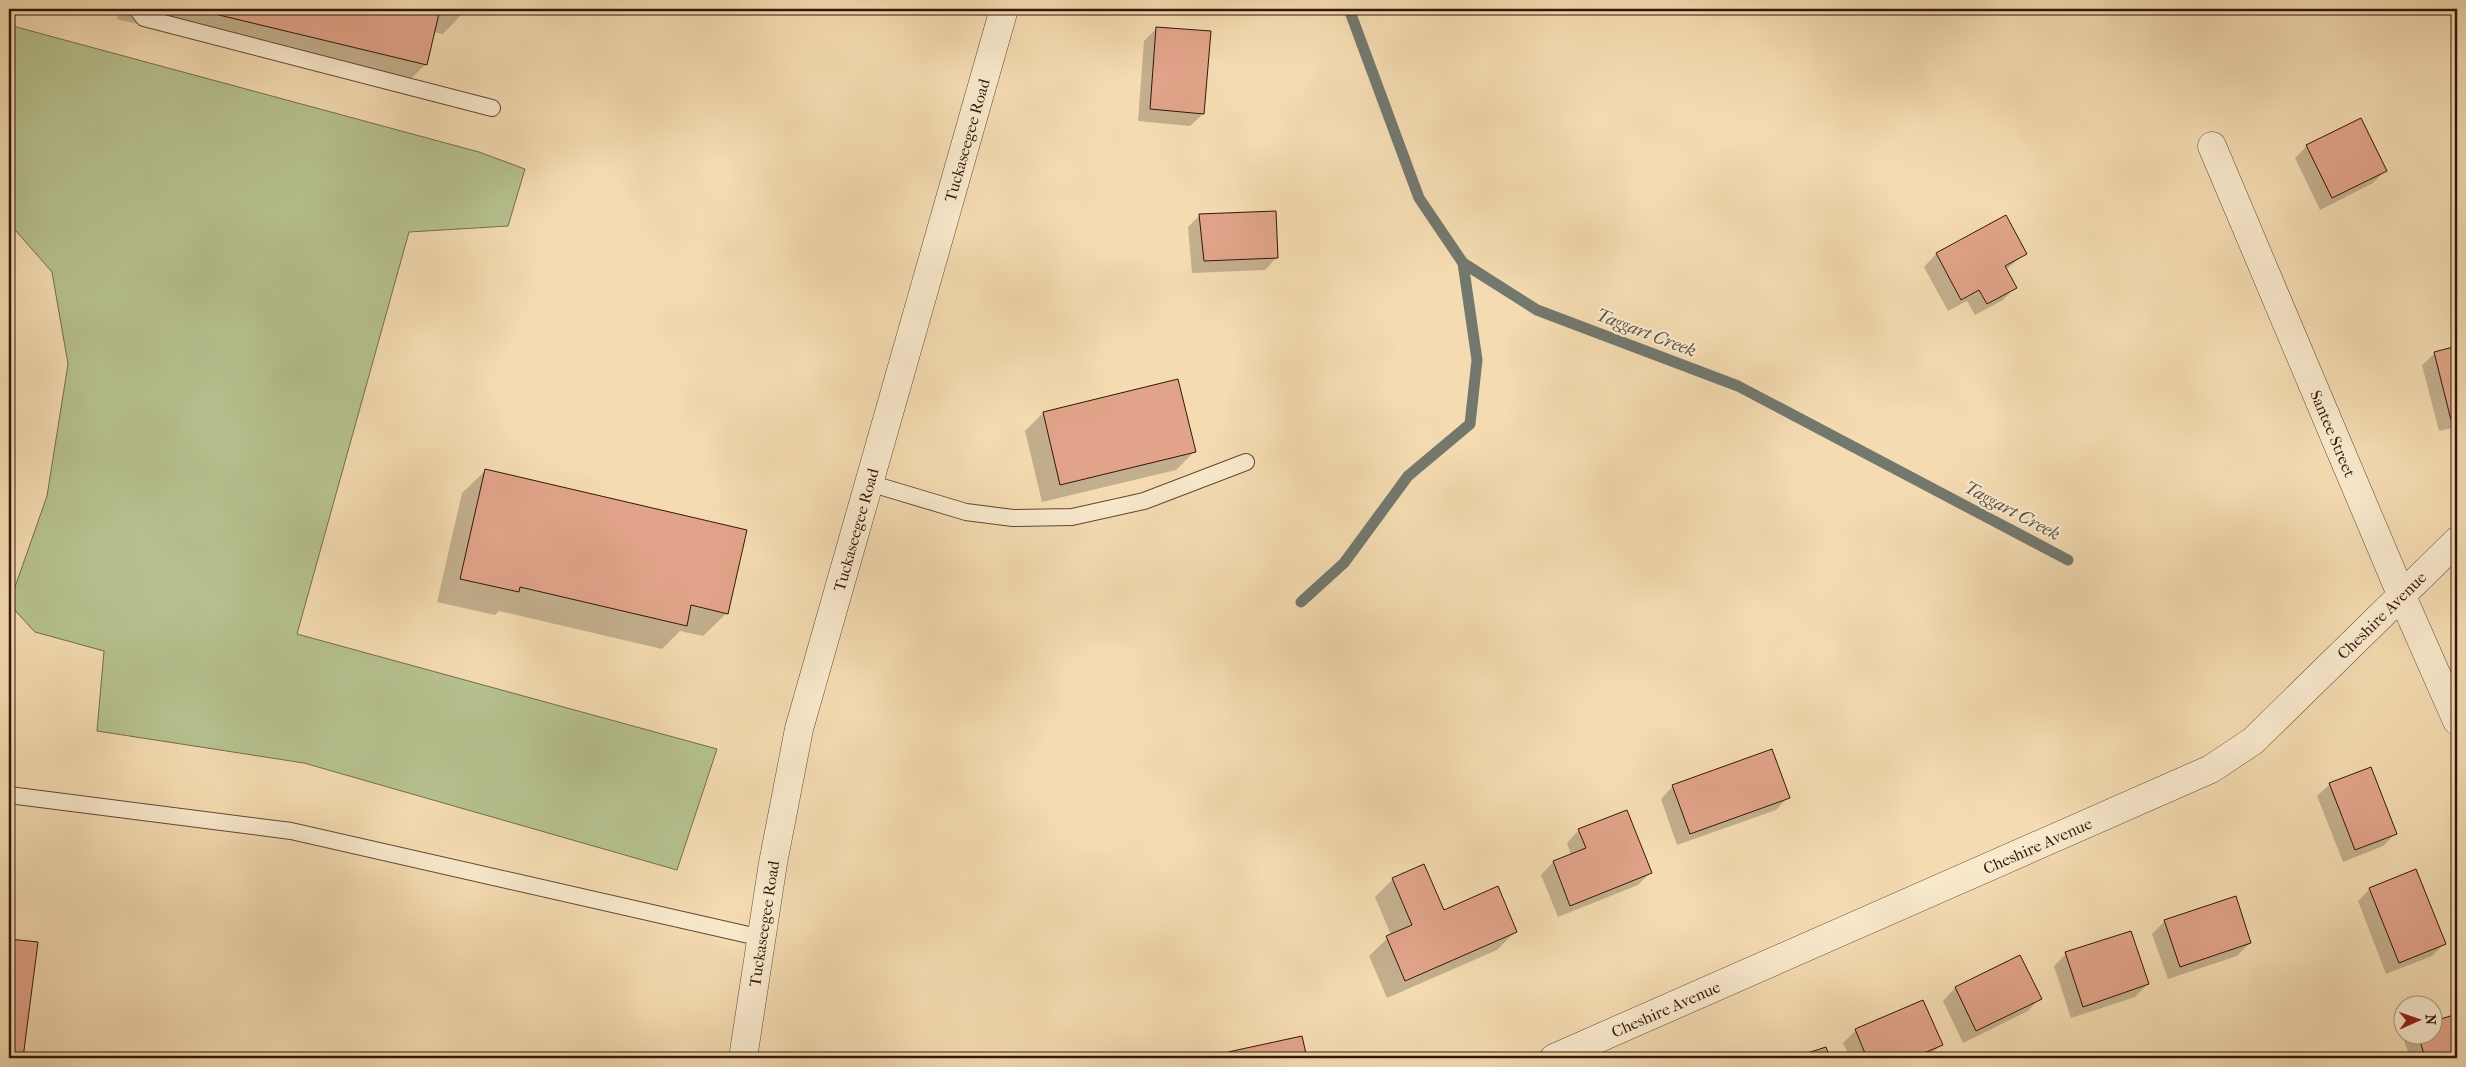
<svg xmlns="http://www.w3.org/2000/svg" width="2466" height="1067" font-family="'IM FELL French Canon',serif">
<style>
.green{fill:#b6c18f;stroke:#756c4c}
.shadow{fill:#0003}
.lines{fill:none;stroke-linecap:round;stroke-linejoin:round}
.stream{stroke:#73786e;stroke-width:11}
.building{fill:#e1a48a;stroke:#341608}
.service-casing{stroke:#644732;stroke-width:18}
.minor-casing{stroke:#644732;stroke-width:29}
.tertiary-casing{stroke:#644732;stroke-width:29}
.service{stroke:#f8e8cc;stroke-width:16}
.minor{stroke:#f8e8cc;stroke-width:28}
.tertiary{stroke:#f8e8cc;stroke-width:28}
.labels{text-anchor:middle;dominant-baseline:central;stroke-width:4.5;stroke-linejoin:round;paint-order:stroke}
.street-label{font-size:16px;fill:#341608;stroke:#f8e8cc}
.water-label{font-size:18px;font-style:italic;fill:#594f44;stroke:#f8e8cc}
</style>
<rect width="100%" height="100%" fill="#f4dbb1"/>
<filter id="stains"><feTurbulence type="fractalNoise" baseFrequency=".004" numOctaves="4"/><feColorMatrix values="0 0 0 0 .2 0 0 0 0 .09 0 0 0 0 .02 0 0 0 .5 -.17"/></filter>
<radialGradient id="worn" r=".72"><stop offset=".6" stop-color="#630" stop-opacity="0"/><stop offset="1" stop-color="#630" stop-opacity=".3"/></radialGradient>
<path class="green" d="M 9,25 L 479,152 L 525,169 L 508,226 L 409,232 L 297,634 L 717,749 L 677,870 L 304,763 L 97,731 L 104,651 L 35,632 L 9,604 L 47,496 L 68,364 L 52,272 L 9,223 Z"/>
<g class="shadow">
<path d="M 119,9 L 467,9 L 443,34 L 433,32 L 426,64 L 402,87 L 117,19 Z"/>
<path d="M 1157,28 L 1203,114 L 1190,126 L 1138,121 L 1144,41 Z"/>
<path d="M 2307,146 L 2385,171 L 2373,183 L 2320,210 L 2295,158 Z"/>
<path d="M 1200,215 L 1277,257 L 1265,270 L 1192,273 L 1188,227 Z"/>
<path d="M 2006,217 L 2025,253 L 2006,270 L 2015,287 L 2003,300 L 1975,315 L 1967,301 L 1948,311 L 1924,267 L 1936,254 Z"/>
<path d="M 2457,347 L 2457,427 L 2439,431 L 2422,365 L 2435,353 Z"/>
<path d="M 1043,413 L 1194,452 L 1176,470 L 1042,502 L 1025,431 Z"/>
<path d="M 486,470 L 727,613 L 703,636 L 680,631 L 662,649 L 499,611 L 495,615 L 437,602 L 462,493 Z"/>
<path d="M 2330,784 L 2396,833 L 2383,846 L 2343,862 L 2317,796 Z"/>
<path d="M 1673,786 L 1788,797 L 1776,810 L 1677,845 L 1661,799 Z"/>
<path d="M 1579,830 L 1650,873 L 1638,885 L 1558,917 L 1541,875 L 1553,862 L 1571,855 L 1567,843 Z"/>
<path d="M 1393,879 L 1443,911 L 1515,932 L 1497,950 L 1387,998 L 1369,956 L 1391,935 L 1375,897 Z"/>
<path d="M 2370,889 L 2444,944 L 2432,956 L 2386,974 L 2358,901 Z"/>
<path d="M 2165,921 L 2250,943 L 2237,956 L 2168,979 L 2152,934 Z"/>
<path d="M 9,940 L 36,943 L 22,1058 L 9,1058 Z"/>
<path d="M 2066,954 L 2148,984 L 2135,997 L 2071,1018 L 2054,966 Z"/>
<path d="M 2020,956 L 2040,998 L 2028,1011 L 1963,1043 L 1943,1001 L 1955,988 Z"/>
<path d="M 2457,1016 L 2457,1058 L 2410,1058 L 2404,1040 L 2410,1034 L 2434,1034 L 2434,1023 Z"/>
<path d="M 1856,1030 L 1941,1045 L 1926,1058 L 1850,1058 L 1843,1043 Z"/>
<path d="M 1301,1037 L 1306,1058 L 1223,1058 L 1229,1053 Z"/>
</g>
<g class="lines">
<g class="stream">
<path d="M 1349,9 L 1419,198 L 1463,263 L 1537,310 L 1738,386 L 2068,560"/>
<path d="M 1301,602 L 1344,563 L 1408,476 L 1470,424 L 1477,360 L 1463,263"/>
</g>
</g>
<g class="building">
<path d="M 194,9 L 440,9 L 427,65 Z"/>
<path d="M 1156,27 L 1211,31 L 1204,114 L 1150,109 Z"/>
<path d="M 2361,118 L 2387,171 L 2332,198 L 2306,145 Z"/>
<path d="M 1276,211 L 1278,258 L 1204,261 L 1199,214 Z"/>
<path d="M 2006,215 L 2027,254 L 2005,266 L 2017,288 L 1987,304 L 1979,290 L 1961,300 L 1936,253 Z"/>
<path d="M 2457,346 L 2457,418 L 2451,420 L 2434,352 Z"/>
<path d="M 1178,379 L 1196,452 L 1060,485 L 1043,412 Z"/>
<path d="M 485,469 L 747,530 L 728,614 L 691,605 L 687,626 L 520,587 L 519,592 L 460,579 Z"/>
<path d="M 1772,749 L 1790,798 L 1690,834 L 1672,785 Z"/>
<path d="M 2371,767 L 2397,834 L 2355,850 L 2329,783 Z"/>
<path d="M 1627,810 L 1652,873 L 1570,906 L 1553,861 L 1586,848 L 1578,829 Z"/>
<path d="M 1424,864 L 1444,910 L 1498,886 L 1517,932 L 1405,981 L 1386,936 L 1412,925 L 1392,878 Z"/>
<path d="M 2416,869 L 2446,944 L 2399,963 L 2369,888 Z"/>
<path d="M 2236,896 L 2251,943 L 2180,967 L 2164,920 Z"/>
<path d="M 2131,931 L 2149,984 L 2083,1007 L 2065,952 Z"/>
<path d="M 9,939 L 38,942 L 23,1058 L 9,1058 Z"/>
<path d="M 2020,955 L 2042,999 L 1976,1031 L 1955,987 Z"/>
<path d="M 1923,1000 L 1943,1045 L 1912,1058 L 1867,1058 L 1855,1029 Z"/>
<path d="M 2457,1014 L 2457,1058 L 2425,1058 L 2418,1034 L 2434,1034 L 2434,1021 Z"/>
<path d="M 1302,1036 L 1307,1058 L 1230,1058 L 1228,1052 Z"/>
<path d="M 1826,1047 L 1830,1058 L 1792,1058 Z"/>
</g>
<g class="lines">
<defs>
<g id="service">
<path d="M 137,9 L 144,18 L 492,108"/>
<path d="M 869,483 L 966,512 L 1013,518 L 1072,517 L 1144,501 L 1246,462"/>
<path d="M 9,795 L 291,831 L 762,938"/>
</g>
<g id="minor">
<path id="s1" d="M 2212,146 L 2401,594 L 2457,721"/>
<path id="s2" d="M 1554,1058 L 2211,769 L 2253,741 L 2457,541"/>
</g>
<g id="tertiary">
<path id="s3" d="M 743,1058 L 773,863 L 799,729 L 1004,9"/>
</g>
</defs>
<use href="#service" class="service-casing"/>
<use href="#minor" class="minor-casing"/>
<use href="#tertiary" class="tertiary-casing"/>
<use href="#service" class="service"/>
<use href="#minor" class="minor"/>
<use href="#tertiary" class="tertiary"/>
</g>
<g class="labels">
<g class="street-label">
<text stroke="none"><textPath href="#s3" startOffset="946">Tuckaseegee Road</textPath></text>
<text stroke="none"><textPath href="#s1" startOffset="312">Santee Street</textPath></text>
<text stroke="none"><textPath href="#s3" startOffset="541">Tuckaseegee Road</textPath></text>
<text stroke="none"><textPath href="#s2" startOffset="948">Cheshire Avenue</textPath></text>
<text stroke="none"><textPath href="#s2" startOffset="528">Cheshire Avenue</textPath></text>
<text stroke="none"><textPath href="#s3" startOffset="136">Tuckaseegee Road</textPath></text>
<text stroke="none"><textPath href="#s2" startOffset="122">Cheshire Avenue</textPath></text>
</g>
<g class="water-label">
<text transform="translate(1646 333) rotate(21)">Taggart Creek</text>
<text transform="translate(2012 511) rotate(28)">Taggart Creek</text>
</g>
</g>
<rect width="2466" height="1067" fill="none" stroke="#f4dbb1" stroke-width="30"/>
<rect x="10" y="10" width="2446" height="1047" fill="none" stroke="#341608" stroke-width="2.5"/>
<rect x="15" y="15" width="2436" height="1037" fill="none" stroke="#341608"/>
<g transform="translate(2418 1020) rotate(88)"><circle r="24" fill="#f8e8cc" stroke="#aa947e"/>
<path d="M0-4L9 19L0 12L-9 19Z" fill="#8f2418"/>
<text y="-8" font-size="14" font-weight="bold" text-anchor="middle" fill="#341608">N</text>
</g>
<rect width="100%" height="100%" filter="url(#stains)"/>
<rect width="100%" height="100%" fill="url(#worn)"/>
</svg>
